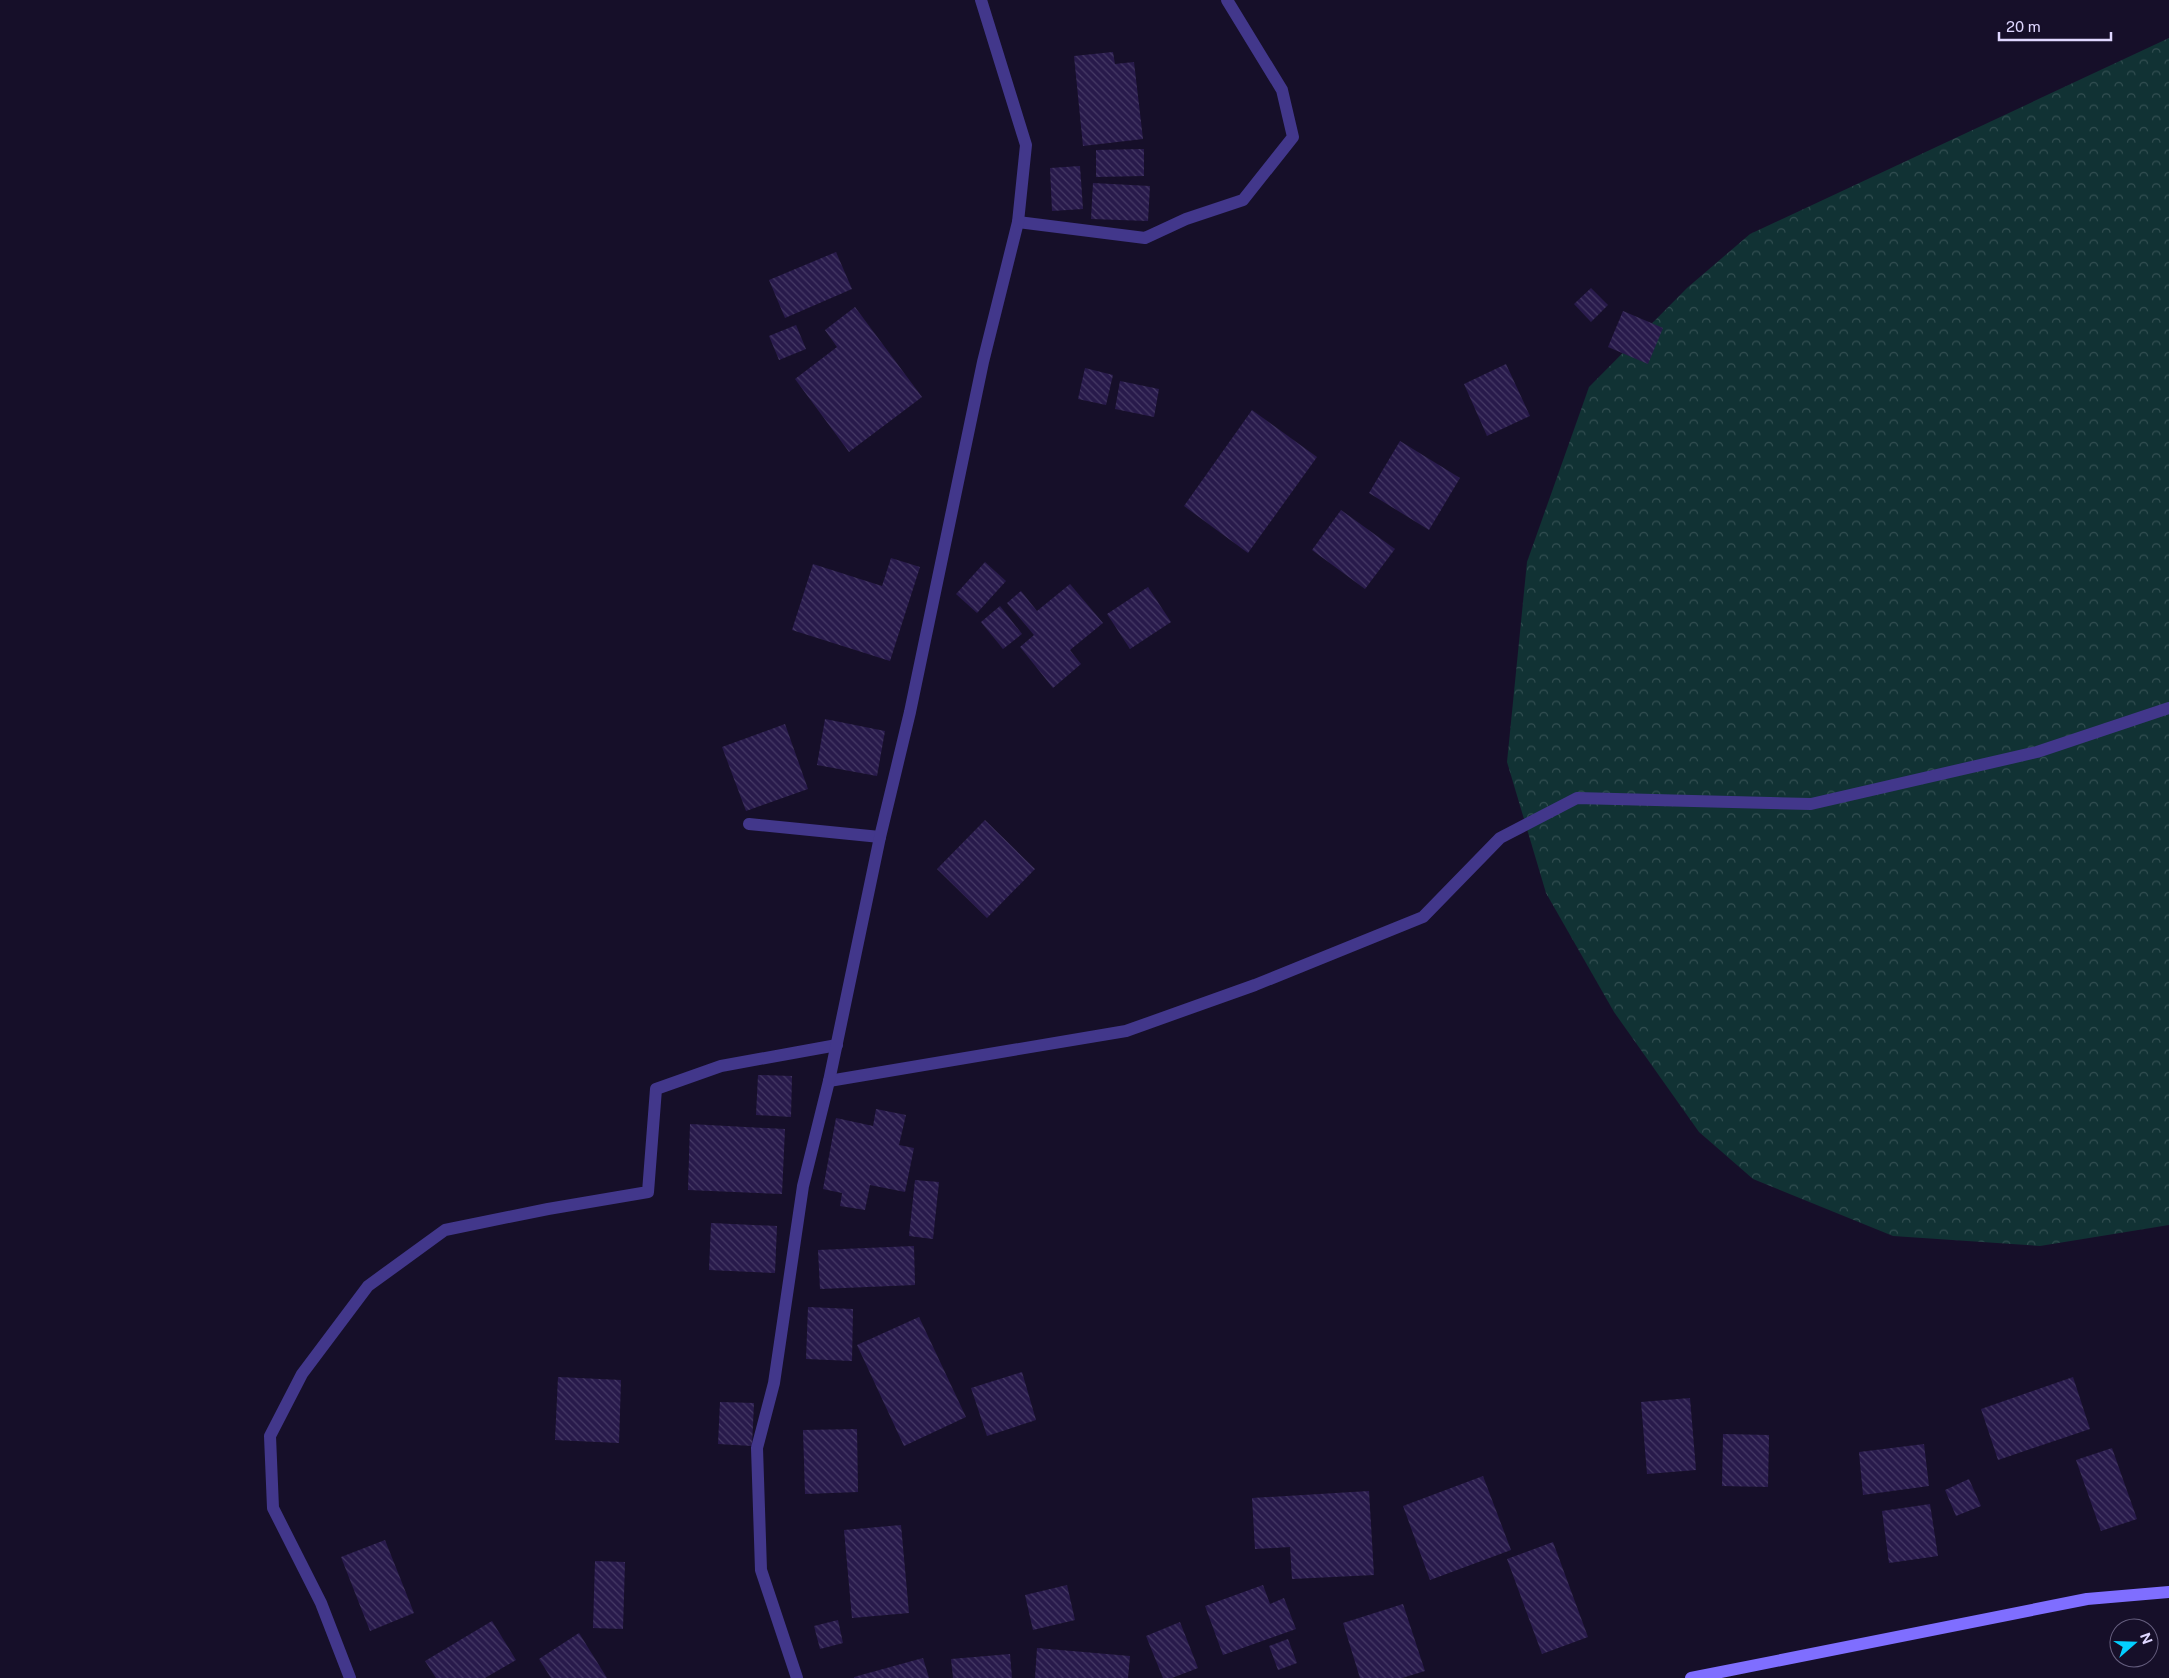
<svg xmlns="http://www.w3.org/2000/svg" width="2169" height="1678" font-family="'Public Sans',sans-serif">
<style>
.forest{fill:url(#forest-crowns)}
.building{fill:url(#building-back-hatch)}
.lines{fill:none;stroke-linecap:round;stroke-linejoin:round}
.lane{stroke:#42378b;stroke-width:12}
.street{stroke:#42378b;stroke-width:12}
.secondary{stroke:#7f6eff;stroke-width:12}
</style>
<defs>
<pattern id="forest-crowns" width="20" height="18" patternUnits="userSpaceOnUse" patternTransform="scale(1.25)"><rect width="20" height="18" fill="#113234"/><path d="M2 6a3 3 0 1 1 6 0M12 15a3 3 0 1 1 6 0" fill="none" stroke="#334f52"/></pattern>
<pattern id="building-back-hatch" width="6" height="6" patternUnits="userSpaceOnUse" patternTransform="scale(1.25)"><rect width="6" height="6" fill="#281a4b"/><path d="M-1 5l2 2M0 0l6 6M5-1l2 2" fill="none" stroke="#473b66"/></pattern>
</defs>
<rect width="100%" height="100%" fill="#160f29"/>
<path class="forest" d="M 2169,38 L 2169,1225 L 2040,1246 L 1893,1236 L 1753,1179 L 1699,1132 L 1614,1012 L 1546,893 L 1507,762 L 1527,562 L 1589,387 L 1687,288 L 1750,234 Z"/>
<g class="building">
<path d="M 1113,52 L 1115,64 L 1134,62 L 1143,139 L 1083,146 L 1074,56 Z"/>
<path d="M 1144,149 L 1144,176 L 1096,177 L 1096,150 Z"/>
<path d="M 1080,166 L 1083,209 L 1052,211 L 1050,168 Z"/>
<path d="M 1093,183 L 1150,186 L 1148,221 L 1091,219 Z"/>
<path d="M 836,252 L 852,289 L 785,318 L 769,280 Z"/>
<path d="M 1591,288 L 1608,305 L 1591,322 L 1574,304 Z"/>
<path d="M 855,307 L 922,397 L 849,452 L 795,379 L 837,347 L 825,330 Z"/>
<path d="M 1623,311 L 1663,328 L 1648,364 L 1608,347 Z"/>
<path d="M 796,325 L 806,349 L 779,360 L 769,336 Z"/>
<path d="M 1506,364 L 1530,416 L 1487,436 L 1464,384 Z"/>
<path d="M 1085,368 L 1113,375 L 1106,405 L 1078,399 Z"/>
<path d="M 1120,381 L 1159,389 L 1154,417 L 1115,409 Z"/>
<path d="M 1252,410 L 1317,457 L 1248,553 L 1184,506 Z"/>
<path d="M 1400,441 L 1460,478 L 1429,530 L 1369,493 Z"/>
<path d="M 1341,510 L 1395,549 L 1365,589 L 1312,550 Z"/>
<path d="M 891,558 L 920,567 L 890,661 L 792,630 L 813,564 L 882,586 Z"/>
<path d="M 985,562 L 1006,581 L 977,613 L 956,594 Z"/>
<path d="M 1070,584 L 1103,623 L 1070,650 L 1081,664 L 1053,688 L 1020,647 L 1034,635 L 1007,603 L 1021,591 L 1037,611 Z"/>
<path d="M 1148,587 L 1171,622 L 1130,649 L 1107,614 Z"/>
<path d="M 1000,606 L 1022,634 L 1003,649 L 981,622 Z"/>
<path d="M 825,719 L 885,731 L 877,776 L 817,765 Z"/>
<path d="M 785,724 L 808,789 L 746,811 L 722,747 Z"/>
<path d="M 985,820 L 1035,869 L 987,918 L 937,869 Z"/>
<path d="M 758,1075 L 792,1076 L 791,1117 L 756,1115 Z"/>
<path d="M 876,1109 L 906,1115 L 899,1145 L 914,1148 L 905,1192 L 870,1185 L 865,1210 L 840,1206 L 842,1193 L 823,1189 L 836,1118 L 873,1126 Z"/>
<path d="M 690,1124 L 785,1129 L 782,1194 L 688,1190 Z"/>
<path d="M 915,1180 L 939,1182 L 933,1239 L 909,1236 Z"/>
<path d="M 711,1223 L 777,1226 L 775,1273 L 709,1270 Z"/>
<path d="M 914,1246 L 915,1285 L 820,1289 L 818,1250 Z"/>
<path d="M 808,1307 L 853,1309 L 852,1361 L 806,1359 Z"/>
<path d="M 919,1317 L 966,1417 L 904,1446 L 857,1345 Z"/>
<path d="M 1022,1372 L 1036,1420 L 987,1436 L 971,1388 Z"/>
<path d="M 558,1377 L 621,1380 L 619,1443 L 555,1440 Z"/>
<path d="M 2073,1377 L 2090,1429 L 1998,1460 L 1981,1409 Z"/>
<path d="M 1690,1398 L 1696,1470 L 1647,1474 L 1641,1402 Z"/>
<path d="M 720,1402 L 754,1403 L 752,1446 L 718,1444 Z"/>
<path d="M 857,1429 L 858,1492 L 805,1494 L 803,1430 Z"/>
<path d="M 1723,1434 L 1769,1435 L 1768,1487 L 1722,1486 Z"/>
<path d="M 1924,1444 L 1929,1486 L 1863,1495 L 1859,1452 Z"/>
<path d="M 2112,1448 L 2137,1519 L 2101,1531 L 2076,1460 Z"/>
<path d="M 1483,1476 L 1511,1550 L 1430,1580 L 1403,1506 Z"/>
<path d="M 1969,1479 L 1981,1506 L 1956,1516 L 1945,1490 Z"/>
<path d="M 1369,1491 L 1374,1575 L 1292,1579 L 1290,1547 L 1255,1549 L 1252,1498 Z"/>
<path d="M 1930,1504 L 1938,1556 L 1889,1563 L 1882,1511 Z"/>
<path d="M 901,1525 L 909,1613 L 852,1618 L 844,1530 Z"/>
<path d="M 385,1540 L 414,1613 L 370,1631 L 341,1557 Z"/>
<path d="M 1553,1542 L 1588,1637 L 1542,1654 L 1507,1559 Z"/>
<path d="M 595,1561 L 625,1562 L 623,1629 L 593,1628 Z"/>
<path d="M 1067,1585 L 1075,1620 L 1033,1630 L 1025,1595 Z"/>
<path d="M 1263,1585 L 1270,1604 L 1284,1598 L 1296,1629 L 1223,1655 L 1205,1606 Z"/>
<path d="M 1403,1604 L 1425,1671 L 1402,1678 L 1360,1678 L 1343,1623 Z"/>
<path d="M 838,1620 L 843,1643 L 820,1649 L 814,1626 Z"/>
<path d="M 492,1621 L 516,1660 L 485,1678 L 436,1678 L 425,1661 Z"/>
<path d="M 1180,1622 L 1198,1668 L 1172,1678 L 1163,1678 L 1146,1636 Z"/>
<path d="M 579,1633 L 607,1678 L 551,1678 L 539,1659 Z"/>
<path d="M 1288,1639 L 1297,1663 L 1278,1670 L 1269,1646 Z"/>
<path d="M 1037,1648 L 1130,1656 L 1128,1678 L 1035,1678 Z"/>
<path d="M 1010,1654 L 1012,1678 L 953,1678 L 951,1659 Z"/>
<path d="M 923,1658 L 929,1678 L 854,1678 L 854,1677 Z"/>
</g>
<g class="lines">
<path class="lane" d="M 1018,222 L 1145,238 L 1186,219 L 1243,200 L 1293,137 L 1282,90 L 1227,0"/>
<g class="street">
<path d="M 749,824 L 880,837"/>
<path d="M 829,1081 L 1126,1031 L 1255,985 L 1423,917 L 1500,838 L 1577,798 L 1811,804 L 2037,752 L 2169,708"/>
<path d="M 350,1678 L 321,1603 L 273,1508 L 270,1436 L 302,1374 L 368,1286 L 445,1230 L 548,1209 L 648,1192 L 656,1089 L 721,1066 L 837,1045"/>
<path d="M 797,1678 L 761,1570 L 757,1448 L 774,1383 L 803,1186 L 829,1081 L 880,837 L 910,712 L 983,362 L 1018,222 L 1026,145 L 981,0"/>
</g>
<path class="secondary" d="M 1691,1678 L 2087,1599 L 2169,1592"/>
</g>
<g transform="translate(2134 1643) rotate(70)"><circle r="24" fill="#160f29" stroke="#665f7f"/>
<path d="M0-4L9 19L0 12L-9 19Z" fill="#03cfff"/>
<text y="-8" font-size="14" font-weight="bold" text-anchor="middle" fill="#dfd7ff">N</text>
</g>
<path d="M1999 32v8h112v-8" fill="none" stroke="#dfd7ff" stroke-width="2.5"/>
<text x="2006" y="32" font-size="15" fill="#dfd7ff" stroke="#160f29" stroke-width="4" paint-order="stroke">20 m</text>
</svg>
